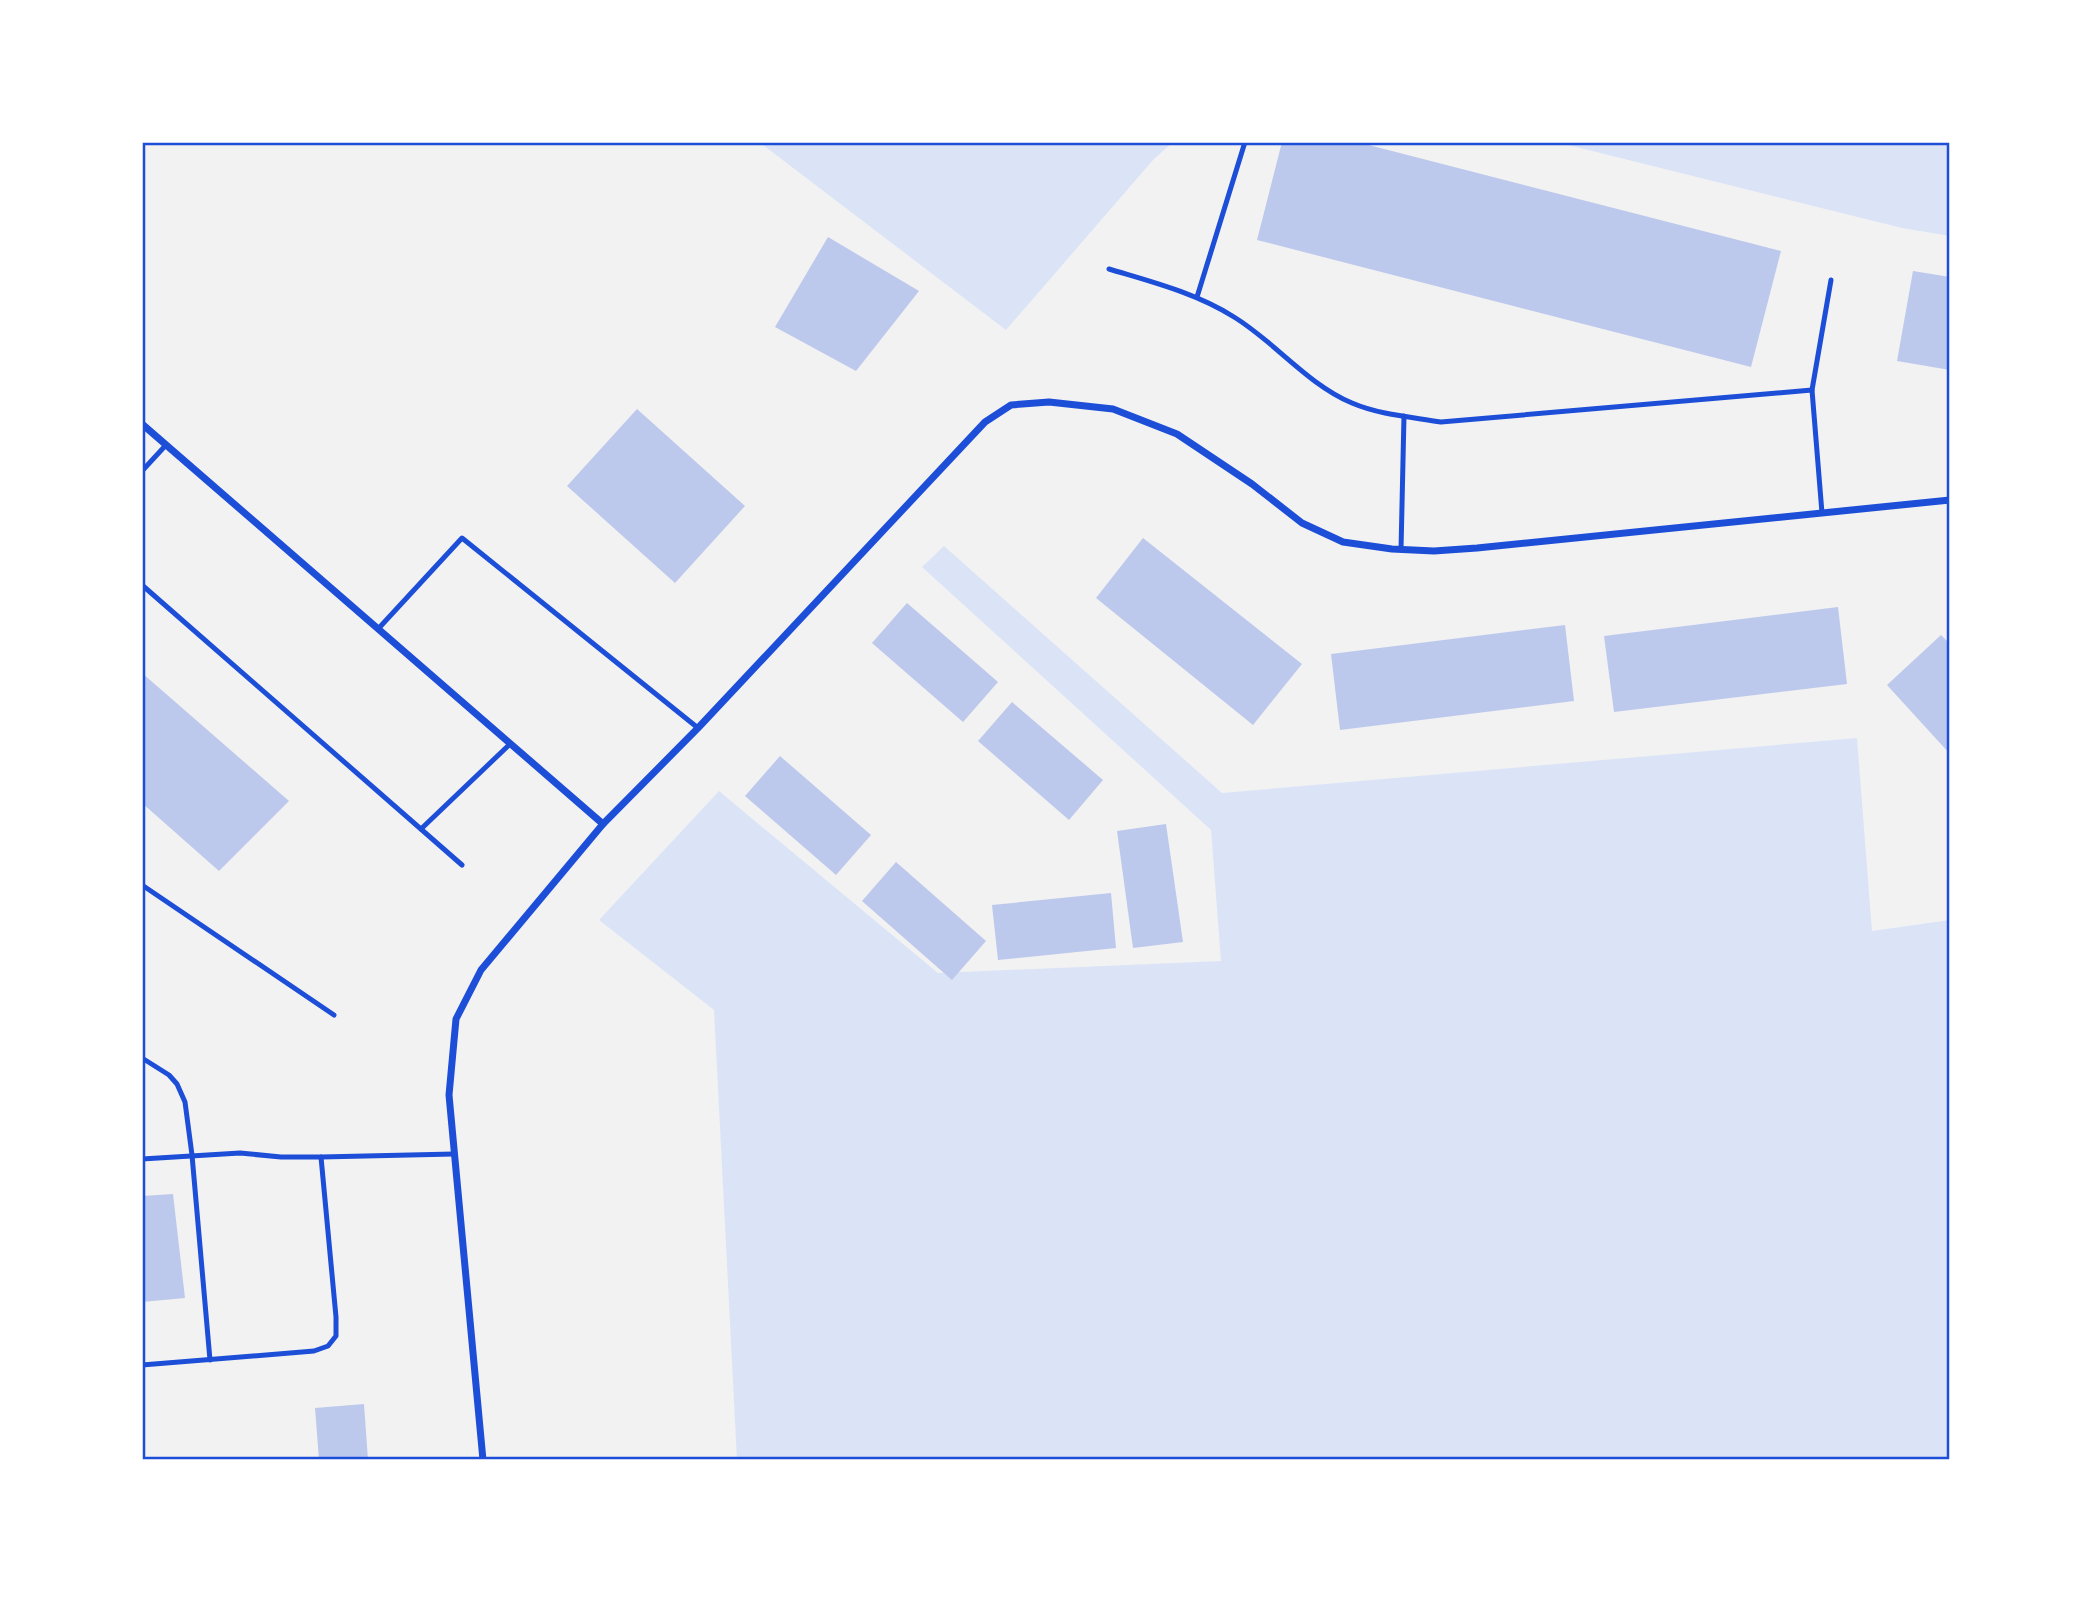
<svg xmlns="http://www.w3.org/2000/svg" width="2092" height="1602" font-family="Quicksand,sans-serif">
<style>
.green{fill:#dbe4f7}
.building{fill:#bdc9ec}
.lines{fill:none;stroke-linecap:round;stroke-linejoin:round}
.service{stroke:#1d4ed8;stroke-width:5}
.minor{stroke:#1d4ed8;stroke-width:7}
.neatline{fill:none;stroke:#1d4ed8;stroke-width:2.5}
</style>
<rect width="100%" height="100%" fill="#f2f2f2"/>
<g class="green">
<path d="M 759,142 L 1173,142 L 1153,160 L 1006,330 Z"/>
<path d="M 1556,142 L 1950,142 L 1950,236 L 1902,228 Z"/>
<path d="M 944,546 L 1222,793 L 1857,738 L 1872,931 L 1950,920 L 1950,1460 L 737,1460 L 714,1010 L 599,920 L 719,791 L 938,973 L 1221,961 L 1211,830 L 922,567 Z"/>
</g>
<g class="building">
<path d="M 1282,142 L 1357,142 L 1781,251 L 1751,367 L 1257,240 Z"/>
<path d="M 828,237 L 919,291 L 856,371 L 775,327 Z"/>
<path d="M 1913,271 L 1950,277 L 1950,370 L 1897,361 Z"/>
<path d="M 637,409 L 745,506 L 675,583 L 567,486 Z"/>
<path d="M 1143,538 L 1302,664 L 1253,725 L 1096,598 Z"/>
<path d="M 907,603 L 998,682 L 963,722 L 872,643 Z"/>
<path d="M 1838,607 L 1847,684 L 1614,712 L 1604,636 Z"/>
<path d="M 1565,625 L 1574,701 L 1340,730 L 1331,654 Z"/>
<path d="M 1941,635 L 1950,644 L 1950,754 L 1887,685 Z"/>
<path d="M 142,673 L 289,801 L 219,871 L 142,803 Z"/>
<path d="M 1012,702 L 1103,780 L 1069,820 L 978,741 Z"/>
<path d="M 780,756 L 871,835 L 836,875 L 745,796 Z"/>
<path d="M 1166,824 L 1183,942 L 1133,948 L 1117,831 Z"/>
<path d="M 896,862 L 986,941 L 952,980 L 862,901 Z"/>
<path d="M 1111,893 L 1116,948 L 998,960 L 992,905 Z"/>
<path d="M 173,1194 L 185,1298 L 142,1302 L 142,1196 Z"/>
<path d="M 364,1404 L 368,1460 L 319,1460 L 315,1408 Z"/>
</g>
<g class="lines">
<g class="service">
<path d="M 1109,269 C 1152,282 1196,293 1234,317 C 1275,342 1307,384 1352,403 C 1380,415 1412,417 1441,422 L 1812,390"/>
<path d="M 1197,297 L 1245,142"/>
<path d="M 142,471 L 166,445"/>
<path d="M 1822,513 L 1812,390 L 1831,280"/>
<path d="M 1401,550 L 1404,416"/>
<path d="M 142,585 L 462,865"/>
<path d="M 378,629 L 462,538 L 698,728"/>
<path d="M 421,829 L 510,744"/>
<path d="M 142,885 L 334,1015"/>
<path d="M 142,1058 L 169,1075 L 177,1084 L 185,1102 L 192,1155 L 210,1360"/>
<path d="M 142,1159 L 240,1153 L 281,1157 L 321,1157 L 454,1154"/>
<path d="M 142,1365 L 314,1351 L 328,1346 L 336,1336 L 336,1317 L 321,1157"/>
</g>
<g class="minor">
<path d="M 142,424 L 603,824"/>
<path d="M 483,1460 L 449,1095 L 456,1019 L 481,970 L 603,824 L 698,728 L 985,422 L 1011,405 L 1049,402 L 1113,409 L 1177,434 L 1252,484 L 1302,523 L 1343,542 L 1392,549 L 1434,551 L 1477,548 L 1950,500"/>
</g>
</g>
<rect width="2092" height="1602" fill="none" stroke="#ffffff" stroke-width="287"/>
<rect x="144" y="144" width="1804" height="1314" class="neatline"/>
</svg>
